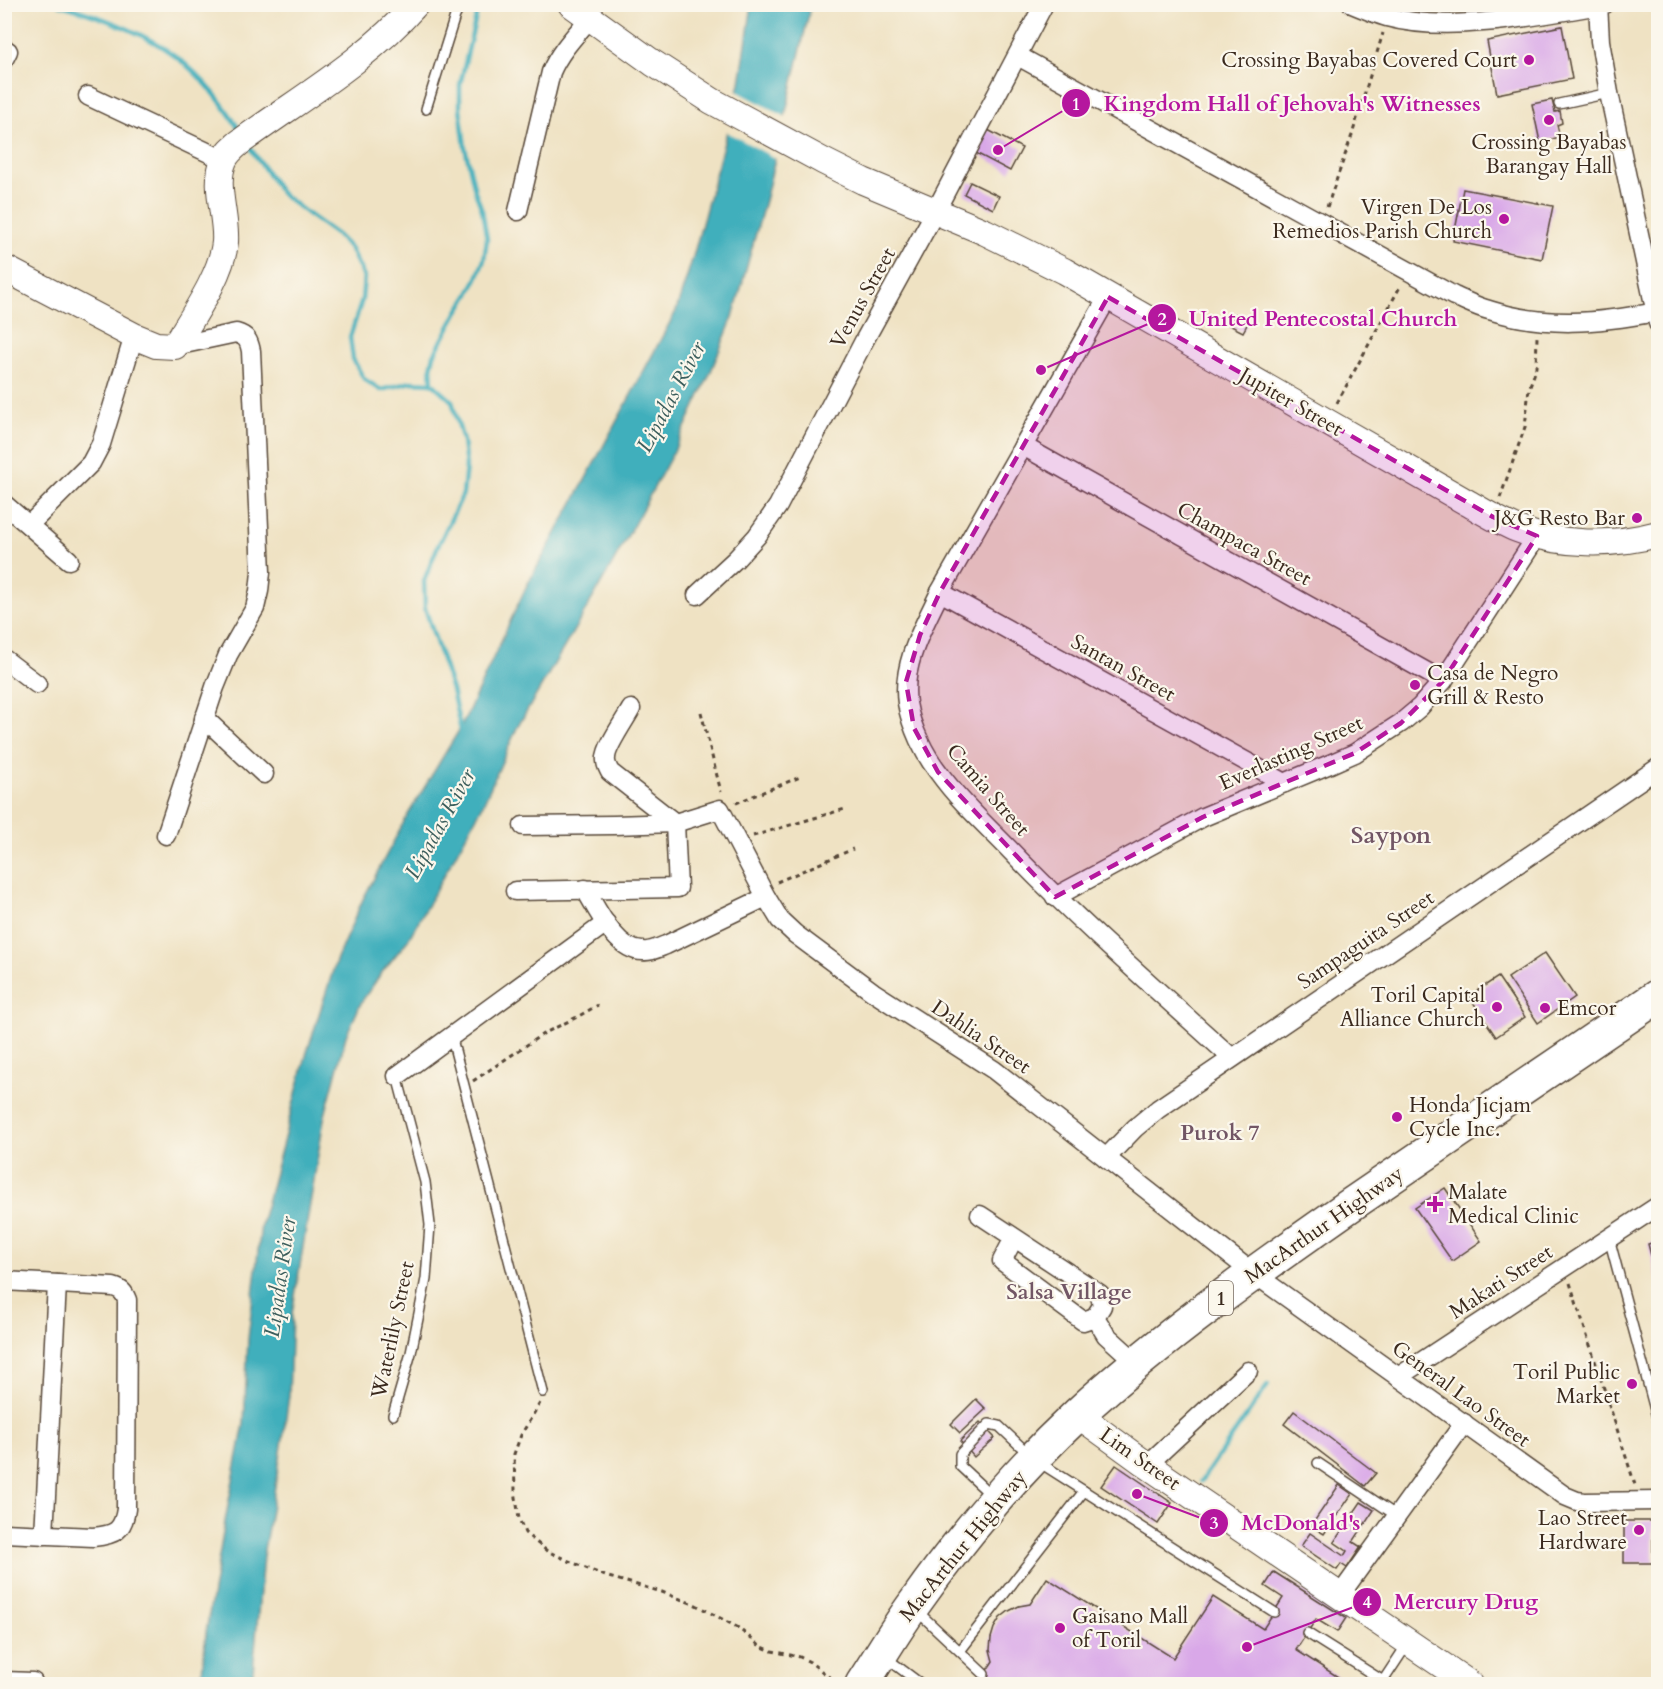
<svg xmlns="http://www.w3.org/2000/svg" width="1663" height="1689" font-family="Cardo,serif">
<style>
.water{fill:#40afbc;stroke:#3e6c6d;stroke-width:1.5}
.pier{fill:#efe2c3}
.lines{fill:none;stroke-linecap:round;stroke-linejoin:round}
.stream{stroke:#40afbc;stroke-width:4.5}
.building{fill:#d9a8e8}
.lane-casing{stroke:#564637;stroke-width:12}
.street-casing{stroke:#564637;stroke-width:21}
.secondary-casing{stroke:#564637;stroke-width:28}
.highway-casing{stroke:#564637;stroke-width:36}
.path{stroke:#564637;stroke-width:3;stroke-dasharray:4.5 4.5;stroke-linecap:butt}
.lane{stroke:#fff;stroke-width:9}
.street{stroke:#fff;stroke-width:18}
.secondary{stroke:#fff;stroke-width:26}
.highway{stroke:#fff;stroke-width:33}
.marked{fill:#b5179e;fill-opacity:0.2;stroke:#b5179e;stroke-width:4.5;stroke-dasharray:12 8;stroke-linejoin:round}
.poi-dot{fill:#b5179e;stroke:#fbf7ec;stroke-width:2}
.labels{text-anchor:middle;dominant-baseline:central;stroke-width:4.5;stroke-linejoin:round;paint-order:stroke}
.shield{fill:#fbf7ec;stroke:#75685c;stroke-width:1.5}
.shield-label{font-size:20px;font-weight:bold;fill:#3b2a1e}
.poi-label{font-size:21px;fill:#3b2a1e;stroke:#fbf7ec;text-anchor:end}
.street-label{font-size:21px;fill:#3b2a1e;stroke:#fbf7ec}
.water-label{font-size:22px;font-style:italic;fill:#3d5f5d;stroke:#fbf7ec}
.neighbourhood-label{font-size:22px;font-weight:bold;fill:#725665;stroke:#fbf7ec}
.quarter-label{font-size:24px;font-weight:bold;fill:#725665;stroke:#fbf7ec}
.leader{fill:none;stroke:#b5179e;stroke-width:2}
.callout-dot{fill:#b5179e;stroke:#fbf7ec;stroke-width:2}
.mark-label{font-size:18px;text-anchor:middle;font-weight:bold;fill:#fff}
.callout-label{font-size:22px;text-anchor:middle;font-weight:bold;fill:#b5179e;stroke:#fbf7ec;stroke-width:4.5;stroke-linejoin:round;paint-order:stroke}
</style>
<rect width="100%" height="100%" fill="#fbf7ec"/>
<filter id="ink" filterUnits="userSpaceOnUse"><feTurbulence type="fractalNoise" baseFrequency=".0167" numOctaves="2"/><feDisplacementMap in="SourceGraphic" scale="12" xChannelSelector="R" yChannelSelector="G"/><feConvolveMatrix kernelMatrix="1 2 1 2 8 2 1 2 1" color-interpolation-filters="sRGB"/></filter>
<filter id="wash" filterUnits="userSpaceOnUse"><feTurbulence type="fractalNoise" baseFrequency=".008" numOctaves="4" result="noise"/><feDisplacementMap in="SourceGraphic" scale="24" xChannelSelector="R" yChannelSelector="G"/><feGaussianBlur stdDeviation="1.35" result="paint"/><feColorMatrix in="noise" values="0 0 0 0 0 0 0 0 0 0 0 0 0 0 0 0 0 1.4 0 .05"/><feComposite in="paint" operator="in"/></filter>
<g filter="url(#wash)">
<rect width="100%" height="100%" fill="#efe2c3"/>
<path class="water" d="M 752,5 L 811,5 L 766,197 L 733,317 L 709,376 L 674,451 L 608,572 L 517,728 L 481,809 L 408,940 L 383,971 L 362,1001 L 346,1036 L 324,1119 L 292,1314 L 289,1396 L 281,1452 L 263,1556 L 252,1684 L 201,1684 L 206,1632 L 226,1516 L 244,1424 L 248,1339 L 261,1225 L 307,1052 L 337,958 L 363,899 L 407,816 L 461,727 L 527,585 L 571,506 L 676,311 L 693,257 L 740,83 Z"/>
<path class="pier" d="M 735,90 L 788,118 L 778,160 L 725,131 Z"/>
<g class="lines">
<g class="stream">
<path d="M 59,4 C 143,30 194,53 240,131"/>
<path d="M 249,146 L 281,193 L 309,215 L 337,235 L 350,248 L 364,277 L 362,300 L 350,337 L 353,359 L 364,379 L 381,390 L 411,382 L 432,383 L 452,401 L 463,441 L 466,466 L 463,494 L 437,548 L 424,581 L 425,608 L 452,690 L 461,731"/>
<path d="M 432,383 L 431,368 L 434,355 L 458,311 L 468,296 L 477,278 L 484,260 L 487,239 L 482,210 L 475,191 L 465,147 L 460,108 L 460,85 L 479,4"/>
<path d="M 1201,1481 L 1268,1385"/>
</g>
</g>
<g id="blocks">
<g class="building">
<path d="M 1562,26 L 1572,79 L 1497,94 L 1487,41 Z"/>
<path d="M 1552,100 L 1555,112 L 1560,111 L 1562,123 L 1557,125 L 1560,137 L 1540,142 L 1532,104 Z"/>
<path d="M 986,129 L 1022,148 L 1010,171 L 974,152 Z"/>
<path d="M 970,182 L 999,196 L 993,209 L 964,194 Z"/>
<path d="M 1463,189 L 1553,206 L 1542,259 L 1453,241 Z"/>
<path d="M 1235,314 L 1249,321 L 1243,332 L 1229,325 Z"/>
<path d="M 1545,953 L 1575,997 L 1538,1023 L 1508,978 Z"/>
<path d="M 1498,977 L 1525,1017 L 1496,1037 L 1469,996 Z"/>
<path d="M 1445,1188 L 1481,1241 L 1452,1261 L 1415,1208 Z"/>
<path d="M 1658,1241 L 1658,1282 L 1648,1244 Z"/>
<path d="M 976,1399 L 986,1409 L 960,1433 L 951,1424 Z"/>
<path d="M 1294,1411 L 1376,1473 L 1365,1486 L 1284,1424 Z"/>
<path d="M 980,1422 L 995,1438 L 974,1457 L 960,1441 Z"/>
<path d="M 1116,1465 L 1172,1503 L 1158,1524 L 1101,1486 Z"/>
<path d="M 1339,1485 L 1352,1494 L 1324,1534 L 1311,1526 Z"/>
<path d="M 1361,1502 L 1374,1510 L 1353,1542 L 1361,1547 L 1347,1568 L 1341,1564 L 1337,1570 L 1301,1546 L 1310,1533 L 1344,1556 L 1347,1551 L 1334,1542 Z"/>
<rect x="1624" y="1521" width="29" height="42"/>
<path d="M 1274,1572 L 1346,1618 L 1337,1632 L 1316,1619 L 1296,1650 L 1349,1684 L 978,1684 L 993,1661 L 990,1650 L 991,1638 L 994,1628 L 1000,1618 L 1009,1611 L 1019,1606 L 1030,1604 L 1047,1578 L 1173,1658 L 1213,1597 L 1263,1629 L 1283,1598 L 1265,1586 Z"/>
</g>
</g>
</g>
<g filter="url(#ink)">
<use href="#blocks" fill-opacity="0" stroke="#564637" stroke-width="1.5"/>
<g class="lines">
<defs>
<g id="lane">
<path d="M 1559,104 L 1609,93"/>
<path d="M 426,109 L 455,16 L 461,4"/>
<path d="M 451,1035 L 543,1392"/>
<path d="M 1609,1238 L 1658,1421"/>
<path d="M 393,1415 L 411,1353 L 426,1279 L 430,1225 L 425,1182 L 397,1076"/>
<path d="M 1318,1463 L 1397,1516"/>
<path d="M 991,1495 L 960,1466 L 960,1454 L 989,1424 L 999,1426 L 1034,1459 L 1274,1612"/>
<path d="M 916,1610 L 984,1674"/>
<path d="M 1307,1633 L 1388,1684"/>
<path d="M 960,1651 L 1084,1491"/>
<path d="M 885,1657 L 921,1684"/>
<path d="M 1383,1681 L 1408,1643"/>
</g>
<g id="street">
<path d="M 1352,4 C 1364,9 1376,14 1387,17 C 1449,34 1542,15 1605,4"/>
<path d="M 1598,4 L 1600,41 L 1609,93 L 1658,323"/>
<path d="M 1018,56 L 1454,296 C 1466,301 1477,307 1489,310 C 1546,328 1598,323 1656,312"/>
<path d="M 4,59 L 8,51"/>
<path d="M 88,96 L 224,160"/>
<path d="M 518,211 L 551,72 C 560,51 575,36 590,18"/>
<path d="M 1108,297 L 940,592 C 924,626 901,664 907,703 C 911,727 924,754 939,773 C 959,801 986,825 1010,850 C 1080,923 1157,990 1232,1058"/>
<path d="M 1023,446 L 1443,681"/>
<path d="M 4,504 L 69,560"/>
<path d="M 29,525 L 91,463 L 101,444 L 134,336"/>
<path d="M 940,592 L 1285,783"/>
<path d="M 697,595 L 736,559 L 757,536 L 778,506 L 864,341 L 935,212 L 1044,4"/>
<path d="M 4,659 L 37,684"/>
<path d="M 204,718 L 264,774"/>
<path d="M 523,826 L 614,825 L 675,823 L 720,809 L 766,897 L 780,920 L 795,934 L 873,992 L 994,1070 L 1253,1273 L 1565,1496 L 1577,1501 L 1584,1502 L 1658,1501"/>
<path d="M 166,835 L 215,687 L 228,655 L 255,608 L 259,591 L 261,572 L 251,351 C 249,341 247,336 236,333 L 175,346"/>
<path d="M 585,889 C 597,909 616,951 643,951 C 651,952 658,948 666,945 L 766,897"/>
<path d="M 515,891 L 678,888 L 675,823 L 610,772 C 608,768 605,764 606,758 C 606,747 625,720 631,709"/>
<path d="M 1055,897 L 1203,817 L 1330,764 L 1355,753 L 1401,723 L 1420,707 L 1443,681 L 1537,536"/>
<path d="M 397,1076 L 606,923"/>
<path d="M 1106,1158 L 1135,1128 L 1158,1109 L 1658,768"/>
<path d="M 980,1215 L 1100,1294 L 1102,1306 L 1095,1317 L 1106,1335 L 1138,1364"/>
<path d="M 1014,1238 L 1002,1261 L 1083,1321 L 1095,1317"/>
<path d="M 4,1281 L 113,1287 C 121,1289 124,1292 127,1300 L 126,1509 C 123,1531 115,1535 93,1537 L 4,1533"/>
<path d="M 1398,1377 L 1658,1206"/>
<path d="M 1147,1465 L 1248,1371"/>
<path d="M 44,1535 L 57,1284"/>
<path d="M 1340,1595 L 1464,1423"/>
<path d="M 4,1681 L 33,1682"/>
</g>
<g id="secondary">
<path d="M 571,4 L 653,63 L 712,101 L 823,161 L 863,181 L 985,232 L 1064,271 L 1468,503 C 1484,512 1500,522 1517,529 C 1561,546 1613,546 1658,534"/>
<path d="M 4,268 L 134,336 L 156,345 L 175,346 C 192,317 222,275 225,242 C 227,216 213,185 224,160 C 227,153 233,148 239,143 C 299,99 366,61 416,4"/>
<path d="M 1078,1415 L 1147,1465 L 1470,1684"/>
</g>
<path id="highway" d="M 862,1684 C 879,1658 895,1630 914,1604 C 962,1536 1017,1471 1078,1414 C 1162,1337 1256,1271 1349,1206 C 1452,1135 1555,1066 1658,996"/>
</defs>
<use href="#lane" class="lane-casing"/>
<use href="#street" class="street-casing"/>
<use href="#secondary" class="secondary-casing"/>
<use href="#highway" class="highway-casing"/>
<g class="path">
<path d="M 1327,207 L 1352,135 L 1383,33"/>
<path d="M 1337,403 L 1401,285"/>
<path d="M 1500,498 L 1525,427 L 1529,388 L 1534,375 L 1536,367 L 1537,337"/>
<path d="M 701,712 L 721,792"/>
<path d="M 736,803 L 800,777"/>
<path d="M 753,836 L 845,809"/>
<path d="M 777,882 L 853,849"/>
<path d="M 473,1081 L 543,1034 L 577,1017 L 598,1005"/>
<path d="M 1570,1283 L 1635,1485"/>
<path d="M 540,1403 L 521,1435 L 514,1454 L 515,1490 L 519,1519 L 525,1533 L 547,1551 L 569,1561 L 605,1576 L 662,1592 L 696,1605 L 737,1627 L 760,1646 L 772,1651 L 800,1657 L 810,1662 L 838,1684"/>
</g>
<use href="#lane" class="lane"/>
<use href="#street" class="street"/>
<use href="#secondary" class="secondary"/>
<use href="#highway" class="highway"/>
</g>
</g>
<path class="marked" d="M 1108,297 L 1493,517 L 1537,536 L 1443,681 L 1401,723 L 1355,753 L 1203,817 L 1055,897 L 938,772 L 914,728 L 906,682 L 920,635 L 940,592 Z"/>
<g class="poi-dot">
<circle cx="1529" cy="60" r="6"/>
<circle cx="1549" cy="120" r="6"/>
<circle cx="1504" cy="219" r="6"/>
<circle cx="1637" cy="518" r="6"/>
<circle cx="1415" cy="685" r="6"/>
<circle cx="1497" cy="1007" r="6"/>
<circle cx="1545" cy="1008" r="6"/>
<circle cx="1397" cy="1117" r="6"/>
<path d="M1432 1195h6v6h6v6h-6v6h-6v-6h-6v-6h6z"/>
<circle cx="1632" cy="1384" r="6"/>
<circle cx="1639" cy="1530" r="6"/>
<circle cx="1060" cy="1628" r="6"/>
</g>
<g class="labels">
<rect class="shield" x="1209" y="1281" width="24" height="34" rx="4.5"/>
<g class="shield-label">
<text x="1221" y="1298">1</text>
</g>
<g class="poi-label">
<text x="1517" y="60">Crossing Bayabas Covered Court</text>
<text x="1549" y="142" text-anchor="middle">Crossing Bayabas<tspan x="1549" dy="24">Barangay Hall</tspan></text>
<text x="1492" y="207">Virgen De Los<tspan x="1492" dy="24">Remedios Parish Church</tspan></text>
<text x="1625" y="518">J&amp;G Resto Bar</text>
<text x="1427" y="673" text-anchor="start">Casa de Negro<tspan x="1427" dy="24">Grill &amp; Resto</tspan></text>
<text x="1485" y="995">Toril Capital<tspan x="1485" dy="24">Alliance Church</tspan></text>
<text x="1557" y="1008" text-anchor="start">Emcor</text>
<text x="1409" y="1105" text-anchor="start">Honda Jicjam<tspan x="1409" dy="24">Cycle Inc.</tspan></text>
<text x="1448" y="1192" text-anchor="start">Malate<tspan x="1448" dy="24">Medical Clinic</tspan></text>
<text x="1620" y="1372">Toril Public<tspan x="1620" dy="24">Market</tspan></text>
<text x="1627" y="1518">Lao Street<tspan x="1627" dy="24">Hardware</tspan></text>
<text x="1072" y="1616" text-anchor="start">Gaisano Mall<tspan x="1072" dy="24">of Toril</tspan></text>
</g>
<g class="street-label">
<text transform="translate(863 298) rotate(-61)">Venus Street</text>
<text transform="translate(1291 402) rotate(30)">Jupiter Street</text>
<text transform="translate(1244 544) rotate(29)">Champaca Street</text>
<text transform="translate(1123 668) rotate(29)">Santan Street</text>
<text transform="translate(1291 753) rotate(-24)">Everlasting Street</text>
<text transform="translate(988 790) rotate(49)">Camia Street</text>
<text transform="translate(1366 940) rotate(-34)">Sampaguita Street</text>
<text transform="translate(981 1037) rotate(34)">Dahlia Street</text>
<text transform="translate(1324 1225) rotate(-35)">MacArthur Highway</text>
<text transform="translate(1501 1282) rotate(-33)">Makati Street</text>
<text transform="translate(393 1330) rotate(-78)">Waterlily Street</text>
<text transform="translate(1461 1394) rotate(36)">General Lao Street</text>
<text transform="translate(1140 1459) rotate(35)">Lim Street</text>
<text transform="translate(963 1546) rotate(-51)">MacArthur Highway</text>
</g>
<g class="water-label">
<text transform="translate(671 397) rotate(-62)">Lipadas River</text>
<text transform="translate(440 824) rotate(-61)">Lipadas River</text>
<text transform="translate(280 1277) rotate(-82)">Lipadas River</text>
</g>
<g class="neighbourhood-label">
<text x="1220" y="1133">Purok 7</text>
<text x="1069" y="1292">Salsa Village</text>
</g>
<g class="quarter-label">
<text x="1391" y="835">Saypon</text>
</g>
</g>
<path class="leader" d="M998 150L1076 103M1041 370L1162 318M1137 1494L1214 1523M1247 1647L1367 1602"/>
<g class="callout-dot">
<circle cx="998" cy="150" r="6"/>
<circle cx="1041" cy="370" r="6"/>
<circle cx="1137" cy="1494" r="6"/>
<circle cx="1247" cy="1647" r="6"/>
<circle cx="1076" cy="103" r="15"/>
<circle cx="1162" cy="318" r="15"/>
<circle cx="1214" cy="1523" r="15"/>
<circle cx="1367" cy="1602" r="15"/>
</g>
<g class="mark-label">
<text x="1076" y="110">1</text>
<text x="1162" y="325">2</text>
<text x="1214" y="1529">3</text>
<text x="1367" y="1608">4</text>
</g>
<g class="callout-label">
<text x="1292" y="111">Kingdom Hall of Jehovah's Witnesses</text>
<text x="1323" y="326">United Pentecostal Church</text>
<text x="1301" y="1530">McDonald's</text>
<text x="1466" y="1609">Mercury Drug</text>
</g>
<rect width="1663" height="1689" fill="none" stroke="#fbf7ec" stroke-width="24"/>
</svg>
